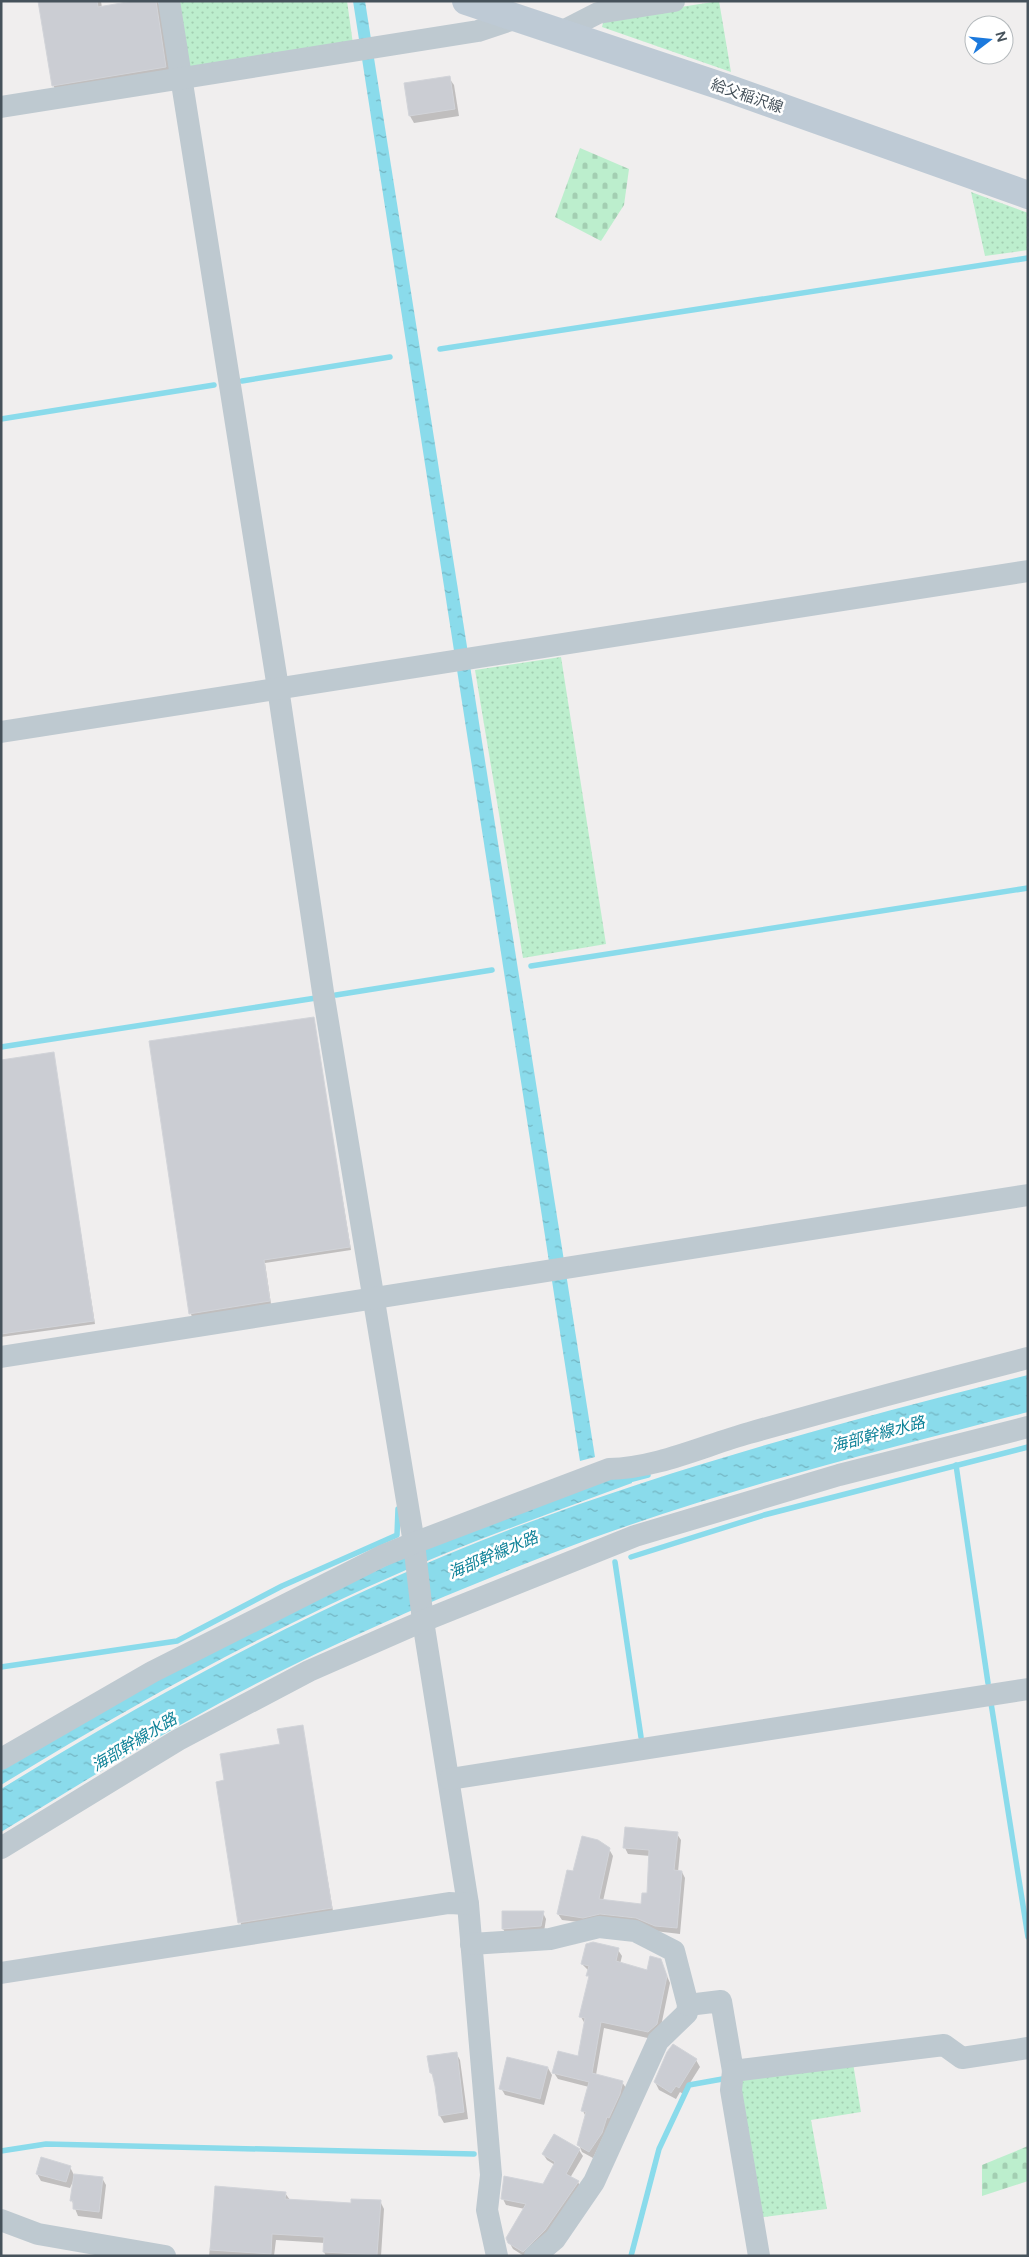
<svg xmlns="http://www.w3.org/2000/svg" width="1029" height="2257" font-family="'DM Sans','Noto Sans JP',sans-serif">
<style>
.grass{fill:url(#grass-dots)}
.cemetery{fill:url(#cemetery-stones)}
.water{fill:url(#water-ripples)}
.shadow{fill:#0003}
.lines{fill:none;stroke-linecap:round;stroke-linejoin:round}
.stream{stroke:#8adbeb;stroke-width:5.5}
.building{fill:#cbcdd3;stroke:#d2d4d9}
.minor{stroke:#bec9d0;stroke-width:22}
.secondary{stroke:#becad5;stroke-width:28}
.labels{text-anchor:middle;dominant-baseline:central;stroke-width:5;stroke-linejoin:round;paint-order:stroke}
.street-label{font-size:15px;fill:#46525b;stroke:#fff}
.water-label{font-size:16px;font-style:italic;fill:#0e8298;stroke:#fff}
</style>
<defs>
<pattern id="grass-dots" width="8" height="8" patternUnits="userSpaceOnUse" patternTransform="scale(1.25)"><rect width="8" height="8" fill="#bceecd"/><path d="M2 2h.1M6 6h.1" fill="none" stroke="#a3ceb2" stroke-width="1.8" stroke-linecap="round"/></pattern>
<pattern id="cemetery-stones" width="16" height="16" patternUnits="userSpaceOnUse" patternTransform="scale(1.25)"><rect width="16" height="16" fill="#bceecd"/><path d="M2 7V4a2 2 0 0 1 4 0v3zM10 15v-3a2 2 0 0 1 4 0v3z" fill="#a3ceb2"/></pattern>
<pattern id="water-ripples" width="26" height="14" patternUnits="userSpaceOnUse" patternTransform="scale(1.25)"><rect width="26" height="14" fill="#8adbeb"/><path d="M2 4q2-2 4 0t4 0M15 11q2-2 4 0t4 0" fill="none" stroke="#73b4c1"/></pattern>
</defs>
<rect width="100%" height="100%" fill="#f0eeee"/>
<g class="grass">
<path d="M 177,1 L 347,1 L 353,44 L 193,69 L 187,66 Z"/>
<path d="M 719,1 L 731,72 L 602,27 L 604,19 Z"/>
<path d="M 971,192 L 1028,213 L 1028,250 L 985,256 Z"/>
<path d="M 561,657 L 606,944 L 523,958 L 475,670 Z"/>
<path d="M 853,2063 L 861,2112 L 811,2120 L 827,2209 L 757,2218 L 735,2089 L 741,2075 Z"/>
</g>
<g class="cemetery">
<path d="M 580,148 L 629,169 L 624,205 L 601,241 L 555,217 Z"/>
<path d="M 1028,2146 L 1028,2181 L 982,2196 L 982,2165 Z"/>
</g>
<g class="water">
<path d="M 353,1 L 365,1 L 595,1457 L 580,1461 Z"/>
<path d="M 1028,1375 L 1028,1412 C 867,1454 705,1494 550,1554 C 437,1598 324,1646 218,1704 C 144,1744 73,1788 1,1832 L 1,1789 C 165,1688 338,1594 519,1526 C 685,1464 856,1418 1028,1375 Z"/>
<path d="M 631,1477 L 632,1483 C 556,1511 480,1538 406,1570 C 266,1631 131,1705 1,1785 L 1,1770 L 194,1659 L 398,1560 L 608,1478 Z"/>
</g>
<g class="shadow">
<path d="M 39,1 L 101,1 L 102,8 L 141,1 L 157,1 L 163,11 L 172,80 L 60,98 L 53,85 Z"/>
<path d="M 449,78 L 454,85 L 459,116 L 414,123 L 410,116 Z"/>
<path d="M 313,1018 L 351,1250 L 265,1263 L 271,1304 L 192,1317 L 191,1314 Z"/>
<path d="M 53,1053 L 95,1324 L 1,1337 L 1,1061 Z"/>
<path d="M 302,1726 L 333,1911 L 241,1925 L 226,1781 L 281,1745 Z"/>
<path d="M 677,1834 L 681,1840 L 678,1872 L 682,1872 L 685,1878 L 680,1934 L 562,1920 L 558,1914 L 574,1873 L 609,1849 L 613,1856 L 603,1901 L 642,1905 L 648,1894 L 650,1856 L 628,1854 L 625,1848 Z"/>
<path d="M 543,1913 L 546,1919 L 544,1932 L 507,1935 L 503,1929 Z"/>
<path d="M 618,1950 L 622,1956 L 620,1964 L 648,1971 L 660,1960 L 670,1983 L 660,2031 L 652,2039 L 604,2028 L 596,2075 L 622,2082 L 626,2088 L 593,2158 L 582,2152 L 579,2145 L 586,2117 L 583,2111 L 589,2087 L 558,2079 L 554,2073 L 579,2058 L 585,2024 L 581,2017 L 590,1979 L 588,1975 L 589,1971 L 582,1964 Z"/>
<path d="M 456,2053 L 460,2060 L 468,2119 L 444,2123 L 440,2116 L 435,2079 L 431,2073 Z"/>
<path d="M 696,2060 L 700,2067 L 683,2094 L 680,2092 L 676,2099 L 659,2090 L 655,2082 Z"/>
<path d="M 548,2068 L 552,2075 L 544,2105 L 505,2095 L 501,2088 Z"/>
<path d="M 554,2135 L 579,2150 L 583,2156 L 570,2178 L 578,2182 L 581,2188 L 548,2236 L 524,2256 L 513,2249 L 509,2242 L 525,2209 L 506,2205 L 503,2199 L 543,2185 L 555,2165 L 547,2160 L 543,2154 Z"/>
<path d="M 70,2167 L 74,2175 L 102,2178 L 106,2185 L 102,2219 L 78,2216 L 72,2201 L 74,2179 L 70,2188 L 41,2181 L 37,2174 Z"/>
<path d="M 285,2193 L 290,2200 L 352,2204 L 380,2201 L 384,2209 L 381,2256 L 326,2256 L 324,2252 L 325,2243 L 276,2240 L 274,2256 L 209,2256 L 211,2238 Z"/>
</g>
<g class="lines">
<g class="stream">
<path d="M 440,349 L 1028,258"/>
<path d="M 242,381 L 390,357"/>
<path d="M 1,419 L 214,385"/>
<path d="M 531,966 L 1028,888"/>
<path d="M 336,995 L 492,970"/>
<path d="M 1,1047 L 316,998"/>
<path d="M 956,1465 L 988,1683"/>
<path d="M 625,1481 L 648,1475"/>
<path d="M 631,1557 L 764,1515 L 1028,1447"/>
<path d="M 615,1562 L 641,1737"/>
<path d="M 1,1667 L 177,1641 L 282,1586 L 397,1535 L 398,1509"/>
<path d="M 991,1703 L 1028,1937"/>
<path d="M 1,2151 L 46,2144 L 474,2154"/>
<path d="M 631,2256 L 659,2149 L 689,2085 L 728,2078"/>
</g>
</g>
<g class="building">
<path d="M 38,1 L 97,1 L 98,7 L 133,1 L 156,1 L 166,67 L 52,86 Z"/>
<path d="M 450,76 L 455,109 L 409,116 L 404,83 Z"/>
<path d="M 314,1017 L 350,1247 L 264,1260 L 270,1301 L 189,1314 L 149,1041 Z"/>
<path d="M 54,1052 L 94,1321 L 1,1334 L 1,1060 Z"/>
<path d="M 303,1725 L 332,1908 L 238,1923 L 216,1782 L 224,1780 L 220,1754 L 280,1744 L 277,1729 Z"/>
<path d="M 625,1827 L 678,1832 L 674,1870 L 682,1871 L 677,1928 L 655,1926 L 636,1918 L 600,1914 L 583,1918 L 557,1914 L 567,1870 L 573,1871 L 582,1836 L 598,1840 L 610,1848 L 599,1899 L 641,1904 L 642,1893 L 647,1893 L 649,1850 L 623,1848 Z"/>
<path d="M 502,1911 L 544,1911 L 541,1926 L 502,1929 Z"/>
<path d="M 593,1942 L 619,1948 L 616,1961 L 647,1970 L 650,1956 L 661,1959 L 667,1976 L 657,2024 L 648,2032 L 601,2022 L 592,2073 L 623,2081 L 620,2094 L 609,2118 L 607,2117 L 602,2133 L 589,2152 L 577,2145 L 586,2112 L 581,2111 L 589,2082 L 552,2073 L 558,2051 L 578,2056 L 585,2018 L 579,2017 L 589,1976 L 586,1976 L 589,1966 L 581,1964 L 586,1944 Z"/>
<path d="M 673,2044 L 697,2059 L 679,2088 L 676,2086 L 671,2093 L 654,2082 L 667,2052 Z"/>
<path d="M 457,2052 L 464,2112 L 439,2116 L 435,2086 L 432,2073 L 430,2073 L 427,2056 Z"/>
<path d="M 507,2057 L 548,2067 L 540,2099 L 499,2089 Z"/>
<path d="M 554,2134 L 580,2149 L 566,2174 L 579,2181 L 545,2230 L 523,2252 L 508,2243 L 506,2238 L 526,2204 L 501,2199 L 504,2176 L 543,2184 L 555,2162 L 542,2154 Z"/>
<path d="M 41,2157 L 71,2166 L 66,2182 L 36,2174 Z"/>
<path d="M 74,2174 L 103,2177 L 99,2212 L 73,2209 L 73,2201 L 70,2201 Z"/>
<path d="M 215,2186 L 286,2192 L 285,2199 L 351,2203 L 351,2199 L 381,2200 L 377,2255 L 323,2252 L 324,2237 L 272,2234 L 271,2254 L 210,2250 Z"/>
</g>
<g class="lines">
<g class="minor">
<path d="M 169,1 L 278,688 L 323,992 L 414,1543 L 423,1621 L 468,1904 L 491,2175 L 487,2210 L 497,2256"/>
<path d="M 559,33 L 598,13 L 674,1"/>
<path d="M 1,107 L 478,31 L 514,19"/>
<path d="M 1,732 L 1028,571"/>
<path d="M 1,1357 L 1028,1195"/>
<path d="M 1,1759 L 152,1672 L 382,1556 L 414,1543 L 609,1469 C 657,1468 703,1446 749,1433 C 841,1407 934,1382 1028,1358"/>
<path d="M 450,1779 L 1028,1689"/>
<path d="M 1,1848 L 178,1740 L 309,1671 L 423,1621 L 635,1536 L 839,1475 L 1028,1427"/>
<path d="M 471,1944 L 550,1939 L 599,1927 L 635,1931 L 674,1951 L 688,2005 L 687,2013 L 658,2041 L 594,2182 L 555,2239 L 535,2256"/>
<path d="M 1,1973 L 449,1903 L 468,1904"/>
<path d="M 688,2005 L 721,2001 L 733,2071"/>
<path d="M 1,2220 L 38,2234 L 165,2256"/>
<path d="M 759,2256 L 731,2090 L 733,2071 L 944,2045 L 962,2058 L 1028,2048"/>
</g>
<path class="secondary" d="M 466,1 L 730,89 L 1028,195"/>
</g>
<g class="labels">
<g class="street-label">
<text transform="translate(747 96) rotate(19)">給父稲沢線</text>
</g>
<g class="water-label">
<text transform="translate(878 1434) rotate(-15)">海部幹線水路</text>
<text transform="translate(493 1555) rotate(-23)">海部幹線水路</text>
<text transform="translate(134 1742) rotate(-31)">海部幹線水路</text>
</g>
</g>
<rect width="1029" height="2257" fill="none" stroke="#46525b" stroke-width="5"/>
<g transform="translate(989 40) rotate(74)"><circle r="24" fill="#ffffff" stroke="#b5babd"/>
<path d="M0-4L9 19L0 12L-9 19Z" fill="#1b79dd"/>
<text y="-8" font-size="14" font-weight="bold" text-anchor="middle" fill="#46525b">N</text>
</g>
</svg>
